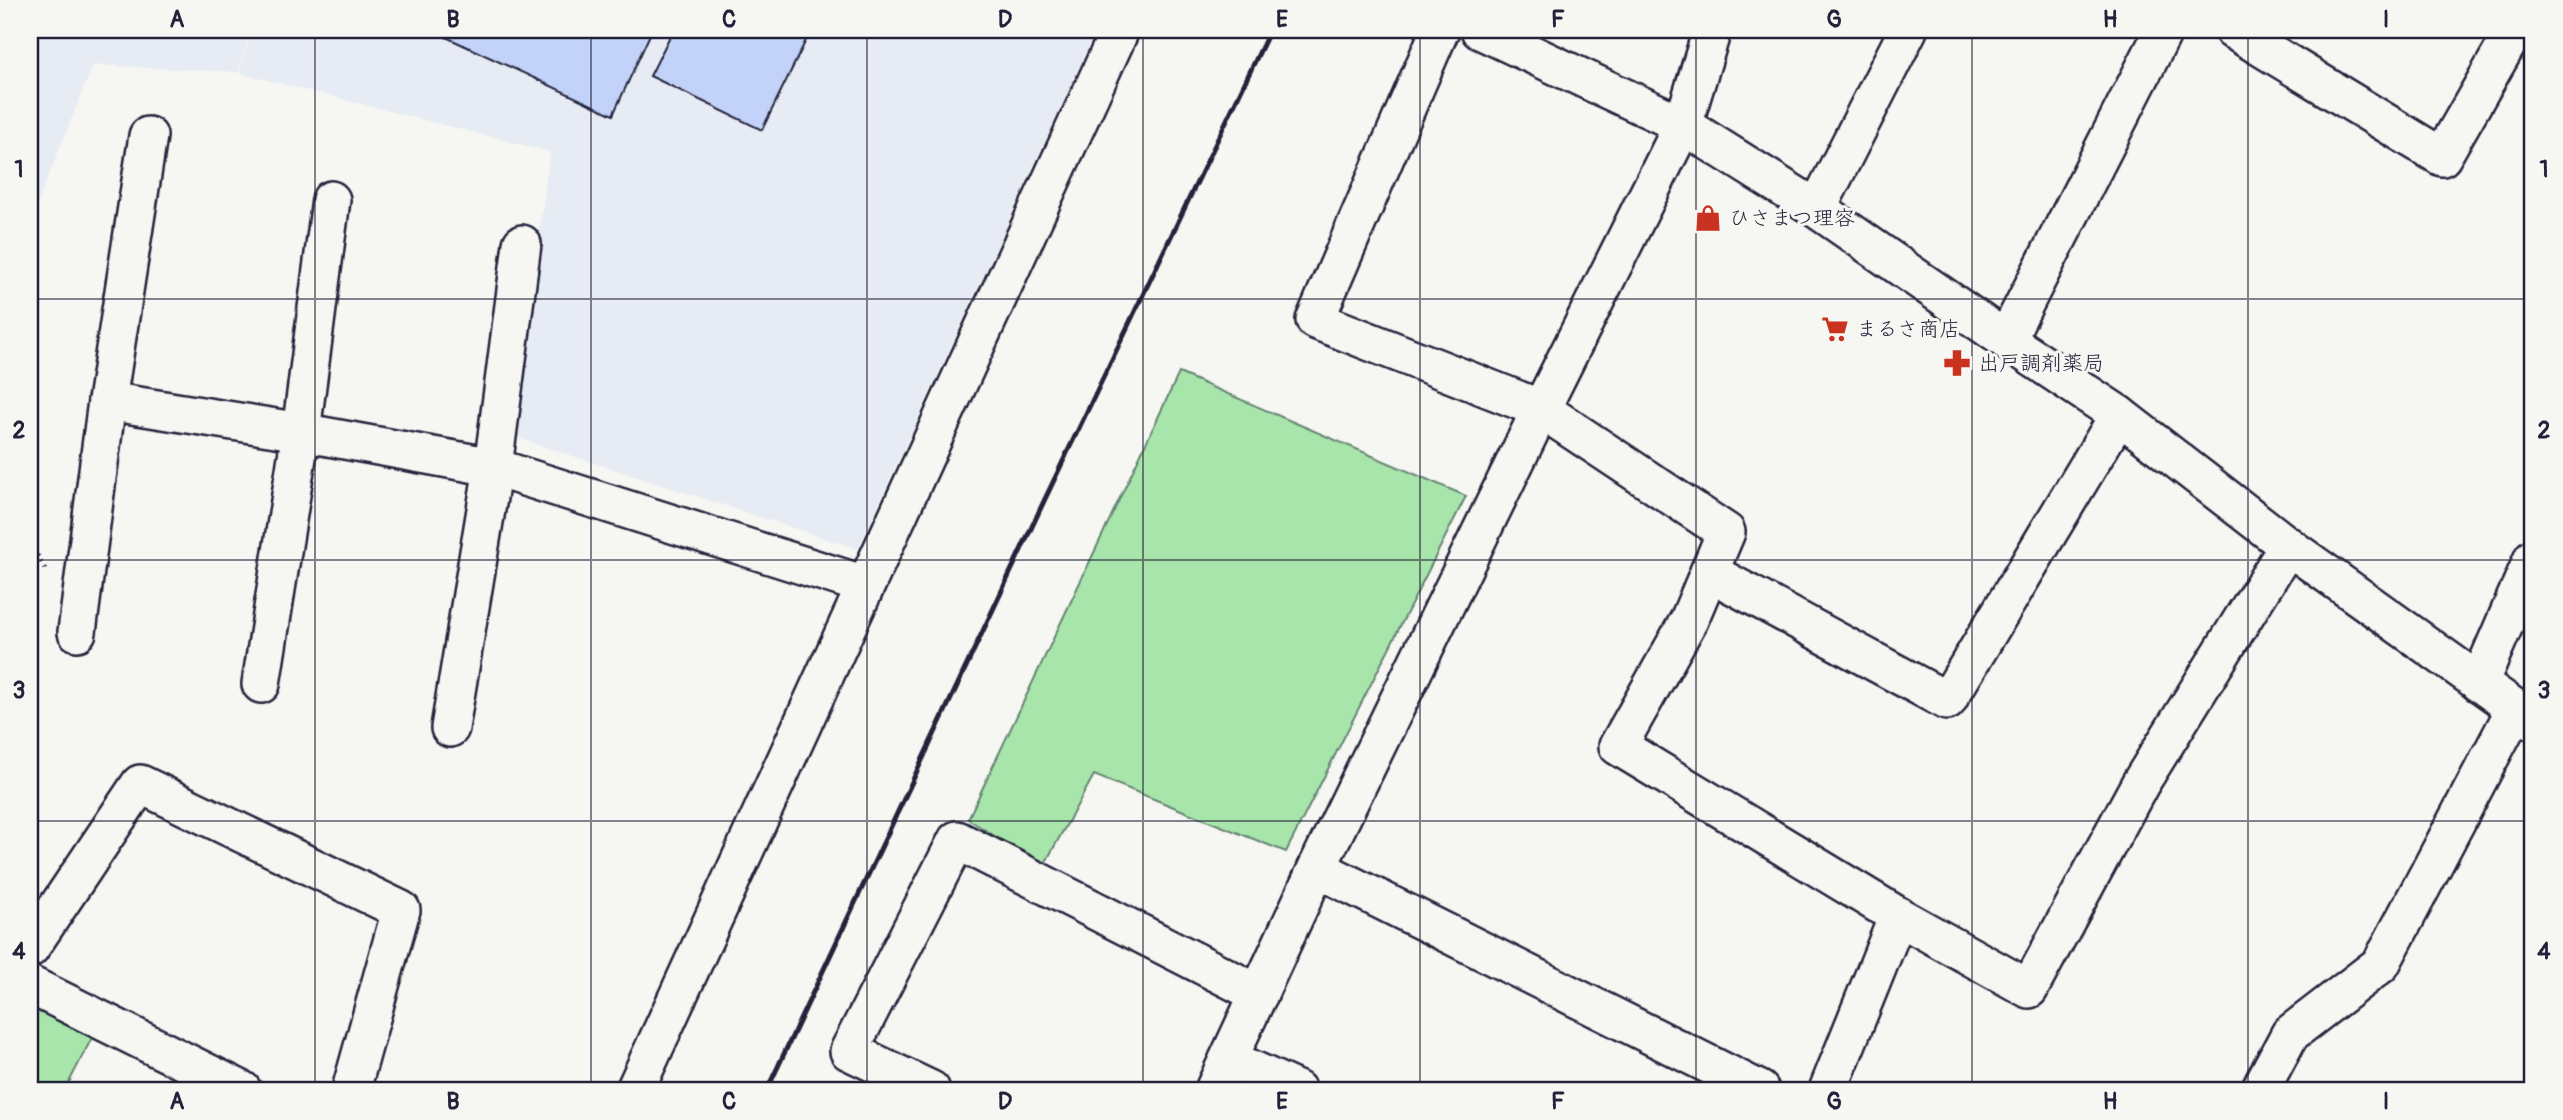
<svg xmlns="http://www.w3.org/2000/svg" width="2563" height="1120" font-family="Pangolin,'Klee One',sans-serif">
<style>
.built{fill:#e6ebf4}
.green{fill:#a8e5ab;stroke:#658473;stroke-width:2}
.building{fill:#c2d2f8;stroke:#22223b;stroke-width:2}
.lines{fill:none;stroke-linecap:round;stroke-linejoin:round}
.minor-casing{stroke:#22223b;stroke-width:42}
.path{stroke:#22223b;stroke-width:4.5;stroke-dasharray:2 5;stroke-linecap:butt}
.minor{stroke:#f6f6f2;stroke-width:37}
.rail{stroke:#22223b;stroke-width:5}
.grid{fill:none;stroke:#22223b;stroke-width:2;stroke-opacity:0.55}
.labels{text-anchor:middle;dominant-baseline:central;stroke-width:6;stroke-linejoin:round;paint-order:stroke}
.poi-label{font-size:21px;fill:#22223b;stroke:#f6f6f2;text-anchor:start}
.neatline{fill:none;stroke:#22223b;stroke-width:2.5}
.grid-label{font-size:23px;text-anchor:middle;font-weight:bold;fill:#22223b}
</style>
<rect width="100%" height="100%" fill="#f6f6f2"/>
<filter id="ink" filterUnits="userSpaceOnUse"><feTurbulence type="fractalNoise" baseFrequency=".0143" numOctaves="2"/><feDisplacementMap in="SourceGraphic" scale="14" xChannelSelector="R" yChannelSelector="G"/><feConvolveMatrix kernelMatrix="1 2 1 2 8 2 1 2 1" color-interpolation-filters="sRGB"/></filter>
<g filter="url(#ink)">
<g class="built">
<path d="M 30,30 L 251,30 L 238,72 L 93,65 L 34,212 L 30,210 Z"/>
<path d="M 252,30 L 1096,30 L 858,549 L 512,436 L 550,152 L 239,73 Z"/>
</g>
<g class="green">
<path d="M 1179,373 L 1466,496 L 1286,852 L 1094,775 L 1043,867 L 968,819 Z"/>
<path d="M 30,997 L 96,1030 L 65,1090 L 30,1090 Z"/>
</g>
<g class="building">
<path d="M 431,30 L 652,30 L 613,115 Z"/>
<path d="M 673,30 L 811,30 L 762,130 L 650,76 Z"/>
</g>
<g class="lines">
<defs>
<g id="minor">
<path d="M 1440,30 L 1315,320 L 1541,409 L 1726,532 L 1689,620 L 1618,746 L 1898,916 L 2029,989 L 2140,784 L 2288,546"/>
<path d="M 1480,30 L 1683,125 L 1817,209 L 2006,340 L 2119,415 L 2288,546 L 2533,721"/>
<path d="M 2233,30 L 2442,157 L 2515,30"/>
<path d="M 1817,209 L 1908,30"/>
<path d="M 2006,340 L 2164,30"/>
<path d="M 107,401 L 301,432 L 493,467 L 865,585"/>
<path d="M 1709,572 L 1947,701 L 2119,415"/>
<path d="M 77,632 L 107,401 L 148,136"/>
<path d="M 2479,683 L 2533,558"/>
<path d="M 261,684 L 301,432 L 331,200"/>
<path d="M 450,728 L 493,467 L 522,244"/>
<path d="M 1317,868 L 1760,1090"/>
<path d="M 30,948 L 140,784 L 401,910 L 351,1090"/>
<path d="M 30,985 L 242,1090"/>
<path d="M 1229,1059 L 1297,1090"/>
<path d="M 635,1090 L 1120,30"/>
<path d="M 931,1090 L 849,1051 L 957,840 L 1259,994"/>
<path d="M 1214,1090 L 1317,868 L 1541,409 L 1683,125 L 1712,30"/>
<path d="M 1828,1090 L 1898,916"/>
<path d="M 2260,1090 L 2290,1034 L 2381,964 L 2516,708"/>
</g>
</defs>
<use href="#minor" class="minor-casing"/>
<path class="path" d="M 30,543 L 45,569"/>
<use href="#minor" class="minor"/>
<path class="rail" d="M 767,1090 L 1044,501 L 1270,30"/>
</g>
</g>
<path class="grid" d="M 315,30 L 315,1090M 591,30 L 591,1090M 867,30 L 867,1090M 1143,30 L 1143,1090M 1420,30 L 1420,1090M 1696,30 L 1696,1090M 1972,30 L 1972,1090M 2248,30 L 2248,1090M 30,299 L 2533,299M 30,560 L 2533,560M 30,821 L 2533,821"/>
<defs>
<symbol id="shop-bare" viewBox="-9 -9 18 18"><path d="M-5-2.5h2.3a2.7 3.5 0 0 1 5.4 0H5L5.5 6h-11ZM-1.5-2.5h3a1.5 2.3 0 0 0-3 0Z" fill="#c8321e" stroke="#f6f6f2" stroke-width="2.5" paint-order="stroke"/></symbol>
<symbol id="supermarket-bare" viewBox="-9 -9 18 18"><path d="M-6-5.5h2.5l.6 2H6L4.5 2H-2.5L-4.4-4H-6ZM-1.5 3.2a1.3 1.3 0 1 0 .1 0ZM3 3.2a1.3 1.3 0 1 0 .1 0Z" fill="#c8321e" stroke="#f6f6f2" stroke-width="2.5" paint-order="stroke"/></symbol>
<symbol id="pharmacy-bare" viewBox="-9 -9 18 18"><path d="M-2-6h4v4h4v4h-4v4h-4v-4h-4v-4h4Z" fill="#c8321e" stroke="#f6f6f2" stroke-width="2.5" paint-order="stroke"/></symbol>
</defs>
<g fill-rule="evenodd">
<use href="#shop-bare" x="1689" y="199" width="38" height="38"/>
<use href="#supermarket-bare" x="1816" y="310" width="38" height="38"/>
<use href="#pharmacy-bare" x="1938" y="344" width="38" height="38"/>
</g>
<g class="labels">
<g class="poi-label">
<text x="1729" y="218">ひさまつ理容</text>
<text x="1856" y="329">まるさ商店</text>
<text x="1978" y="363">出戸調剤薬局</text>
</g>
</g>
<rect width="2563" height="1120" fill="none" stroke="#f6f6f2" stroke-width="77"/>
<rect x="38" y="38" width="2486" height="1044" class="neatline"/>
<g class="grid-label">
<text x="177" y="27">A</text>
<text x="453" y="27">B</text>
<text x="729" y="27">C</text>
<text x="1005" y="27">D</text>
<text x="1282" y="27">E</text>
<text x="1558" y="27">F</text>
<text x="1834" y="27">G</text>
<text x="2110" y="27">H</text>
<text x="2386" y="27">I</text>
<text x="19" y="177">1</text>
<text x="2544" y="177">1</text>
<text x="19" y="438">2</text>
<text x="2544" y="438">2</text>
<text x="19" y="698">3</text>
<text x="2544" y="698">3</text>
<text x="19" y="959">4</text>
<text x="2544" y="959">4</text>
<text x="177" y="1109">A</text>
<text x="453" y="1109">B</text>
<text x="729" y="1109">C</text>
<text x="1005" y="1109">D</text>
<text x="1282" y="1109">E</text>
<text x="1558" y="1109">F</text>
<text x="1834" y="1109">G</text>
<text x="2110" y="1109">H</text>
<text x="2386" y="1109">I</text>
</g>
</svg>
